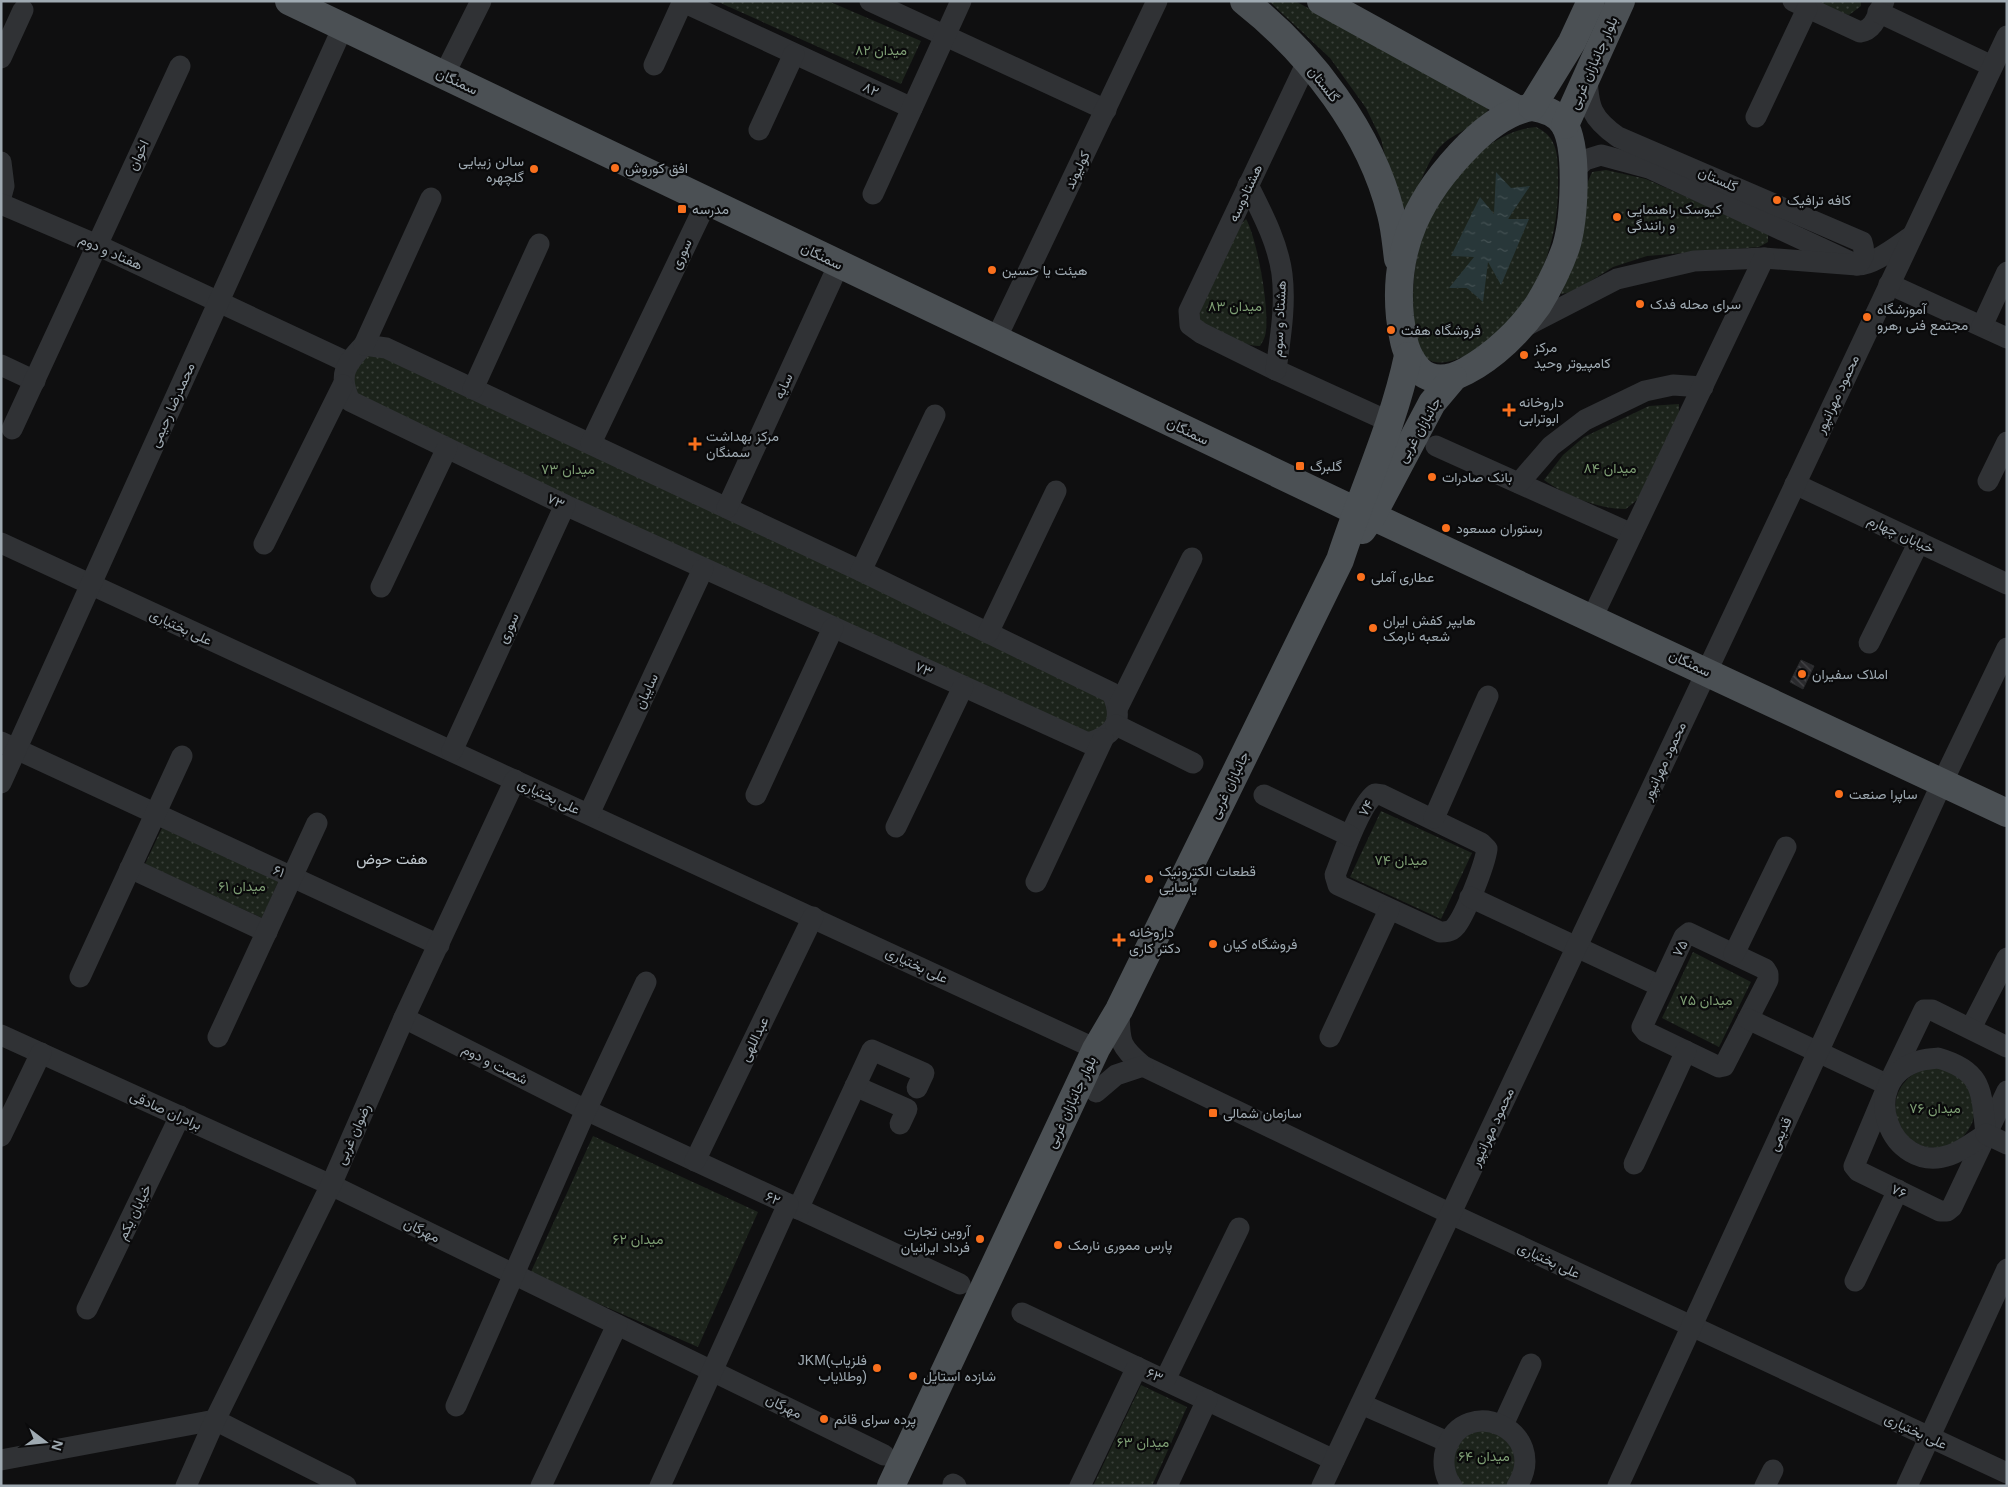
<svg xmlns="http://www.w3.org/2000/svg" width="2008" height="1487" font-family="Helvetica,Vazirmatn,sans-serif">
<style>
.green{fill:url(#green-dots)}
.water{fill:url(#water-ripples)}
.building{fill:url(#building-back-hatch);stroke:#292a2c}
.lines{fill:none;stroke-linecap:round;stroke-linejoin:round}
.minor{stroke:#303235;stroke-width:21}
.major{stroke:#4b5054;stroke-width:28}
.poi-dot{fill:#fa701d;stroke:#0a0a0b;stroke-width:2}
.labels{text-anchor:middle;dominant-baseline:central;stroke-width:4.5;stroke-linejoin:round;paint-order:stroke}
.park-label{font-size:14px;fill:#7e9e74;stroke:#0a0a0b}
.street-label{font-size:14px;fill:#9faab2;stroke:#0a0a0b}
.poi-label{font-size:14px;fill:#9faab2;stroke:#0a0a0b;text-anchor:start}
.neighbourhood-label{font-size:15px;fill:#c0c8ce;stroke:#0a0a0b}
</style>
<defs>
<pattern id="green-dots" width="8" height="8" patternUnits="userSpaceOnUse" patternTransform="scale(1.25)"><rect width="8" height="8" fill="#1c231b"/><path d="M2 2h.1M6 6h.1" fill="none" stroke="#3a403a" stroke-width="1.8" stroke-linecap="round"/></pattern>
<pattern id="water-ripples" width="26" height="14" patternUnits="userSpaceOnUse" patternTransform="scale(1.25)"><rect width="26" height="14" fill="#283739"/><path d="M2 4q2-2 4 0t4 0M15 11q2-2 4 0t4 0" fill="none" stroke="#445153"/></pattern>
<pattern id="building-back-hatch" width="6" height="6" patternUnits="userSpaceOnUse" patternTransform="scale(1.25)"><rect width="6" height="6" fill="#2a2a2d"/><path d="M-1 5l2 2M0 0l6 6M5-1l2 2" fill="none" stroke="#464649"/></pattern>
</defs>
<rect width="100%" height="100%" fill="#0f0f10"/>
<g class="green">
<path d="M 716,1 L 828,1 L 921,41 L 901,84 Z"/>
<path d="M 1269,1 L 1295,1 L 1483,102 L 1488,110 C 1477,128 1453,132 1439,148 C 1423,167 1420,192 1404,209 L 1396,202 L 1381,139 L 1366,108 L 1330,58 Z"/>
<path d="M 1804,1 L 1861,1 L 1861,6 L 1849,15 Z"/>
<path d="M 1536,127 C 1558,137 1558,156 1558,178 C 1559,220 1551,257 1530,294 C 1516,320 1461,375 1429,360 C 1421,356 1416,348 1415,339 C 1413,311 1411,280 1418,252 C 1432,199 1477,133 1536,127 Z"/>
<path d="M 1606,170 L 1646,179 L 1768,233 L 1768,242 L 1759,247 L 1647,256 L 1613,267 L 1573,292 L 1561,294 L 1586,186 L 1592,172 Z"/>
<path d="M 1246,219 C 1257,238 1271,314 1265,336 C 1264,339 1262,343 1260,346 C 1244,347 1208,330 1198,318 L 1202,305 L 1239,226 Z"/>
<path d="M 364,345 L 1112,693 L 1103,739 L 350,401 L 347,362 Z"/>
<path d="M 1679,404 L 1679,418 L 1638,499 L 1626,509 C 1598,509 1566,496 1544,480 L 1563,455 L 1584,437 L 1649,406 Z"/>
<path d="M 1381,811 L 1472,853 L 1441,919 L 1350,877 Z"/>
<path d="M 162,828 L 279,880 L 262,918 L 145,864 Z"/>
<path d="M 1693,952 L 1751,982 L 1719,1047 L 1662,1018 Z"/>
<circle cx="1935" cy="1108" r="40"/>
<path d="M 593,1136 L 758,1212 L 698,1347 L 530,1274 Z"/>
<path d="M 1141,1385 L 1187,1407 L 1152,1486 L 1093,1486 Z"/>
<path d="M 1494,1428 L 1518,1452 L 1509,1486 L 1458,1486 C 1452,1479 1453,1472 1453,1463 C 1452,1429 1466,1434 1494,1428 Z"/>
</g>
<path class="water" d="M 1496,172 L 1511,188 L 1530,186 L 1508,219 L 1529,219 L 1501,285 L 1488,262 L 1483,302 L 1467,288 L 1449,288 L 1474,257 L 1451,256 L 1480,197 L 1494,214 Z"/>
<path class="building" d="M 1801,660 L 1814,666 L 1803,689 L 1790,682 Z"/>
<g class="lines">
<g class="minor">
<path d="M 870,1 L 1106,110"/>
<path d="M 1793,1 L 1860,32 C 1875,30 1878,13 1884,1"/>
<path d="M 683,2 L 912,108"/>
<path d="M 1878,12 L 1992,66"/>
<path d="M 1,58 L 23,10"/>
<path d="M 1307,62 L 1189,311 L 1190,325 L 1201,333 L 1276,370 L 1390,422"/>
<path d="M 654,65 L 683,1"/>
<path d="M 444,75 L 481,1"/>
<path d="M 1756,117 L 1807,9"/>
<path d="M 759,130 L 794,54"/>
<path d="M 1,162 L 4,186 L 1,197"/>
<path d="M 1573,171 L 1585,160 L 1601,155 L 1649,168 L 1857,265 C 1873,266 1898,245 1912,236"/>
<path d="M 1248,185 C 1262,213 1278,243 1282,274 C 1286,306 1280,339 1276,370"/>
<path d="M 873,194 L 961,1"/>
<path d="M 1,204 L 97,245 L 347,362"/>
<path d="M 1889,284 L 2007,338"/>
<path d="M 1982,326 L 2007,272"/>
<path d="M 1522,328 L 1617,279 L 1694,261 L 1764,258 L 1857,265 C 1865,258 1865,251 1862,242 L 1618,137 C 1591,118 1588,107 1587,75"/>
<path d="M 996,339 L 1157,1"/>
<path d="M 364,345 L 386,348 L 861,571 L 1112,693 C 1124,720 1116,735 1088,743 L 565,505 L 350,401 C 338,375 345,365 364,345 Z"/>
<path d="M 364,345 L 431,198"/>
<path d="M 1,365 L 35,381"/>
<path d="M 473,389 L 539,244"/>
<path d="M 12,429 L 180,66"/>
<path d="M 591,443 L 707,201"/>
<path d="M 1436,446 L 1632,534"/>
<path d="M 1988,481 L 2007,442"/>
<path d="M 1519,483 L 1551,446 L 1585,420 L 1645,391 L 1673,385 L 1703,387"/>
<path d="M 1795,484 L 2007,584"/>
<path d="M 727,508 L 839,264"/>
<path d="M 1,543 L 1096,1049"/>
<path d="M 264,544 L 343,385"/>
<path d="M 861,571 L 935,415"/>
<path d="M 381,587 L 447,448"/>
<path d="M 1592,618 L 1764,258"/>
<path d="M 988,633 L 1056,491"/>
<path d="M 1869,643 L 1919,542"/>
<path d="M 1118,707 L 1192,558"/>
<path d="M 1116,725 L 1193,763"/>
<path d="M 1,742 L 439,945"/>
<path d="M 452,751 L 565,505"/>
<path d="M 1,783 L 343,27"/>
<path d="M 1375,794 L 1382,795 L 1481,843 L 1487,849 C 1485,864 1465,916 1455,927 C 1451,932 1445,932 1440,932 L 1338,885 L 1335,875 C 1343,855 1359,806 1375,794 Z"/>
<path d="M 756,795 L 833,628"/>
<path d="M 1264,795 L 1350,836"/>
<path d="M 589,814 L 703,569"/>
<path d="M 1434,818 L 1488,696"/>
<path d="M 896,827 L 963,687"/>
<path d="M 130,868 L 267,932"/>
<path d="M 1036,882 L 1103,739"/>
<path d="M 1470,897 L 1660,986"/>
<path d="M 1689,933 L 1765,969 L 1768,974 L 1768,980 L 1724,1066 L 1719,1067 L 1646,1032 L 1642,1027 L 1684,937 Z"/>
<path d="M 1734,954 L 1786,847"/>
<path d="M 80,977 L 182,756"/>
<path d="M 1119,1010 C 1120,1041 1118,1045 1143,1066 L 1451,1214 L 2007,1473"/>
<path d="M 404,1018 L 586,1110 L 960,1284"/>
<path d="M 1748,1019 L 1888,1085"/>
<path d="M 1971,1028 L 2007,958"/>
<path d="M 1,1035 L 331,1185 L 884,1455"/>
<path d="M 218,1037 L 317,823"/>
<path d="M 1330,1037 L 1389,910"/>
<path d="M 2007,1047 L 1932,1010 L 1924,1010 L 1888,1085 L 1854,1166 L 1858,1171 L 1940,1211 L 1947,1211 L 1952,1207 L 2007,1091"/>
<path d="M 1938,1058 C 1984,1071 1981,1092 1986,1134 C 1975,1141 1962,1151 1950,1155 C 1890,1176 1855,1080 1919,1061 C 1925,1059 1932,1059 1938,1058 Z"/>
<path d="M 855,1086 L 907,1109 L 900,1124"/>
<path d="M 1096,1092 L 1116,1075 L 1143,1066"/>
<path d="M 1986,1134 L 2007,1144"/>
<path d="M 1,1136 L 41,1053"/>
<path d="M 695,1161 L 813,917"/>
<path d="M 1634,1164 L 1686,1051"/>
<path d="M 798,1209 L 872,1050 L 924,1073 L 917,1088"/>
<path d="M 1855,1281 L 1898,1190"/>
<path d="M 87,1309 L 180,1116"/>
<path d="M 1022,1313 L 1334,1460"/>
<path d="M 1165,1380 L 1239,1228"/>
<path d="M 1361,1404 L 1448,1442"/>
<path d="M 456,1406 L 586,1110 L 646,982"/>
<path d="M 1503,1425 L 1531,1364"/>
<path d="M 1,1460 L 215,1420 L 346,1486"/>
<path d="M 953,1484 L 956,1486"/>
<path d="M 186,1486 L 215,1420 L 331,1185 L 404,1018 L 515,780"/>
<path d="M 541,1486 L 617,1325"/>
<path d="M 660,1486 L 788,1204"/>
<path d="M 1080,1486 L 1137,1367"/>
<path d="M 1167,1486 L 1207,1400"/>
<path d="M 1322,1486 L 2007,36"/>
<path d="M 1452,1486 C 1444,1476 1442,1461 1446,1449 C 1465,1392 1551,1431 1517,1486"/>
<path d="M 1618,1486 L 1942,783 L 2007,648"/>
<path d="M 1765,1486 L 1773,1470"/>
<path d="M 1907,1486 L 2007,1269"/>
</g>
<g class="major">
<path d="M 289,1 L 1356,511"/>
<path d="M 1244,1 C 1310,53 1371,132 1391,214 C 1395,229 1396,244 1398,259"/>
<path d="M 1321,1 L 1517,109"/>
<path d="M 1532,107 C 1545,109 1557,113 1564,124 C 1579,148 1574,221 1566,247 C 1559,267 1549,287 1538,305 C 1520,331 1494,356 1466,371 C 1451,379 1432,384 1418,369 C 1404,353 1403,338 1400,317 C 1393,247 1420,194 1469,145 C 1486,128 1508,111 1532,107 Z"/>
<path d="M 1532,107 L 1572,42 L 1591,1"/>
<path d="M 1565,125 L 1621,1"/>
<path d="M 1372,516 L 2007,813"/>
<path d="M 1362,530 L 1372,516 L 1432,403 L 1453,378"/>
<path d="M 891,1486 L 1096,1049 L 1119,1010 L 1340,560 C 1362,492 1393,427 1408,356"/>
</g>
</g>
<g class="poi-dot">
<circle cx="615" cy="168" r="5"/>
<circle cx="534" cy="169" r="5"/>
<circle cx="1777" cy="200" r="5"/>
<rect x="677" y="204" width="10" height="10" rx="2.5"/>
<circle cx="1617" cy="217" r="5"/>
<circle cx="992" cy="270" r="5"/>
<circle cx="1640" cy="304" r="5"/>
<circle cx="1867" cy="317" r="5"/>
<circle cx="1391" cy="330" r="5"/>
<circle cx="1524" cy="355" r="5"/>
<path d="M1506.5 402.5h5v5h5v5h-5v5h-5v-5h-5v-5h5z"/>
<path d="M692.5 436.5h5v5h5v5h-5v5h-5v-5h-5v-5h5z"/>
<rect x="1295" y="461" width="10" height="10" rx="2.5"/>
<circle cx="1432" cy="477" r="5"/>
<circle cx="1446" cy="528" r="5"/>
<circle cx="1361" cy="577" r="5"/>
<circle cx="1373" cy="628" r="5"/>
<circle cx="1802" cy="674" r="5"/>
<circle cx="1839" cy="794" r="5"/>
<circle cx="1149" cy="879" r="5"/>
<path d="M1116.5 932.5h5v5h5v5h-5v5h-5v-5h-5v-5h5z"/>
<circle cx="1213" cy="944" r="5"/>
<rect x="1208" y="1108" width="10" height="10" rx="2.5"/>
<circle cx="980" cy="1239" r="5"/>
<circle cx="1058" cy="1245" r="5"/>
<circle cx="877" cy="1368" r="5"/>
<circle cx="913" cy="1376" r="5"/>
<circle cx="824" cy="1419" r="5"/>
</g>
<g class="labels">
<g class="park-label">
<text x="881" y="50">میدان ۸۲</text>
<text x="1235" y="306">میدان ۸۳</text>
<text x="1610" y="468">میدان ۸۴</text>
<text x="568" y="469">میدان ۷۳</text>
<text x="1401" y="860">میدان ۷۴</text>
<text x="242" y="886">میدان ۶۱</text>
<text x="1706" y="1000">میدان ۷۵</text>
<text x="1935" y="1108">میدان ۷۶</text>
<text x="638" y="1239">میدان ۶۲</text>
<text x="1143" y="1442">میدان ۶۳</text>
<text x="1484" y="1456">میدان ۶۴</text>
</g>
<g class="street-label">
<text transform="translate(1593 63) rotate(-66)">بلوار جانبازان غربی</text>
<text transform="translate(457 81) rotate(25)">سمنگان</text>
<text transform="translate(1324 84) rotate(52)">گلستان</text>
<text transform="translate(871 89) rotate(25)">۸۲</text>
<text transform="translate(138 155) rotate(-65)">اخوان</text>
<text transform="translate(1077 170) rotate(-64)">کولیوند</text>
<text transform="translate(1718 179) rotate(24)">گلستان</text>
<text transform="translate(1245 193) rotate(-65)">هشتادوسه</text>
<text transform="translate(111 252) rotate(24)">هفتاد و دوم</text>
<text transform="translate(681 254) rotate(-65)">سوری</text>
<text transform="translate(822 256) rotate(26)">سمنگان</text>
<text transform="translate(1279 319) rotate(-87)">هشتاد و سوم</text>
<text transform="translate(783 386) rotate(-66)">سایه</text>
<text transform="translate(1837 394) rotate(-65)">محمود مهرانپور</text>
<text transform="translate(172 405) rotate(-66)">محمدرضا رحیمی</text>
<text transform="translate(1419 430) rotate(-60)">جانبازان غربی</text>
<text transform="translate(1188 431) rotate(26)">سمنگان</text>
<text transform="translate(556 501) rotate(26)">۷۳</text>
<text transform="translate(1901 534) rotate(25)">خیابان چهارم</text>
<text transform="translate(181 627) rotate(25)">علی بختیاری</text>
<text transform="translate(508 628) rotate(-65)">سوری</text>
<text transform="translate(1690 663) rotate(25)">سمنگان</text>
<text transform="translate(924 669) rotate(24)">۷۳</text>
<text transform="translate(646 691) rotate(-65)">سایبان</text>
<text transform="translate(1664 761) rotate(-65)">محمود مهرانپور</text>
<text transform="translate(1229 785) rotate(-64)">جانبازان غربی</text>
<text transform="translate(549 796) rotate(25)">علی بختیاری</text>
<text transform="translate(1366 808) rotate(-59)">۷۴</text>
<text transform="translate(279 871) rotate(25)">۶۱</text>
<text transform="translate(1680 948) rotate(-61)">۷۵</text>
<text transform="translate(917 965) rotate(25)">علی بختیاری</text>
<text transform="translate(754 1039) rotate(-64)">عبداللهی</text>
<text transform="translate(495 1064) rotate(27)">شصت و دوم</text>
<text transform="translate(1071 1102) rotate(-65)">بلوار جانبازان غربی</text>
<text transform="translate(166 1110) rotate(24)">برادران صادقی</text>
<text transform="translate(1492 1127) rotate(-65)">محمود مهرانپور</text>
<text transform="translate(353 1134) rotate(-66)">رضوان غربی</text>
<text transform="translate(1780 1134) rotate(-65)">قدیمی</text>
<text transform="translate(1899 1191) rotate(26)">۷۶</text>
<text transform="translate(773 1198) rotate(25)">۶۲</text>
<text transform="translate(134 1212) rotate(-64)">خیابان یکم</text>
<text transform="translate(422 1230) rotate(26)">مهرگان</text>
<text transform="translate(1549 1260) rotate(25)">علی بختیاری</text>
<text transform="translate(1155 1375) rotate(25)">۶۳</text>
<text transform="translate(784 1406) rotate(26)">مهرگان</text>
<text transform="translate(1916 1431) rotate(25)">علی بختیاری</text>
</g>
<g class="poi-label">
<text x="524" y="161" text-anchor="end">سالن زیبایی<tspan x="524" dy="16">گلچهره</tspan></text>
<text x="625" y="168">افق کوروش</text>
<text x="1787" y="200">کافه ترافیک</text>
<text x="692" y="209">مدرسه</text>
<text x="1627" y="209">کیوسک راهنمایی<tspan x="1627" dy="16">و رانندگی</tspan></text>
<text x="1002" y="270">هیئت یا حسین</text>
<text x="1650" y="304">سرای محله فدک</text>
<text x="1877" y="309">آموزشگاه<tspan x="1877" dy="16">مجتمع فنی رهرو</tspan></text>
<text x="1401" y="330">فروشگاه هفت</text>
<text x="1534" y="347">مرکز<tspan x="1534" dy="16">کامپیوتر وحید</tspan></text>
<text x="1519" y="402">داروخانه<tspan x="1519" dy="16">ابوترابی</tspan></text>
<text x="706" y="436">مرکز بهداشت<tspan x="706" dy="16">سمنگان</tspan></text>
<text x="1310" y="466">گلبرگ</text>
<text x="1442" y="477">بانک صادرات</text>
<text x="1456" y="528">رستوران مسعود</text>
<text x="1371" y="577">عطاری آملی</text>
<text x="1383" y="620">هایپر کفش ایران<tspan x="1383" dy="16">شعبه نارمک</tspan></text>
<text x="1812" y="674">املاک سفیران</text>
<text x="1849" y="794">ساپرا صنعت</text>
<text x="1159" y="871">قطعات الکترونیک<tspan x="1159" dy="16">یاسایی</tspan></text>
<text x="1129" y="932">داروخانه<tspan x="1129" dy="16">دکتر کاری</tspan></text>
<text x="1223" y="944">فروشگاه کیان</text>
<text x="1223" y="1113">سازمان شمالی</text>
<text x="970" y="1231" text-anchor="end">آروین تجارت<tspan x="970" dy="16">فرداد ایرانیان</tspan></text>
<text x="1068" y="1245">پارس مموری نارمک</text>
<text x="867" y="1360" text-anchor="end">JKM(فلزیاب<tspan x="867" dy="16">وطلایاب)</tspan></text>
<text x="923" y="1376">شازده استایل</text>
<text x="834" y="1419">پرده سرای قائم</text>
</g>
<g class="neighbourhood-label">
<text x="392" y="858">هفت حوض</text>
</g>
</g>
<rect width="2008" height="1487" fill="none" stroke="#9faab2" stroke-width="5"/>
<g transform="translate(45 1442) rotate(106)" stroke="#0a0a0b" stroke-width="4" paint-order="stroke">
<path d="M0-4L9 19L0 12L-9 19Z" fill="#9faab2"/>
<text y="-8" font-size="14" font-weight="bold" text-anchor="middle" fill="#9faab2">N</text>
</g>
</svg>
